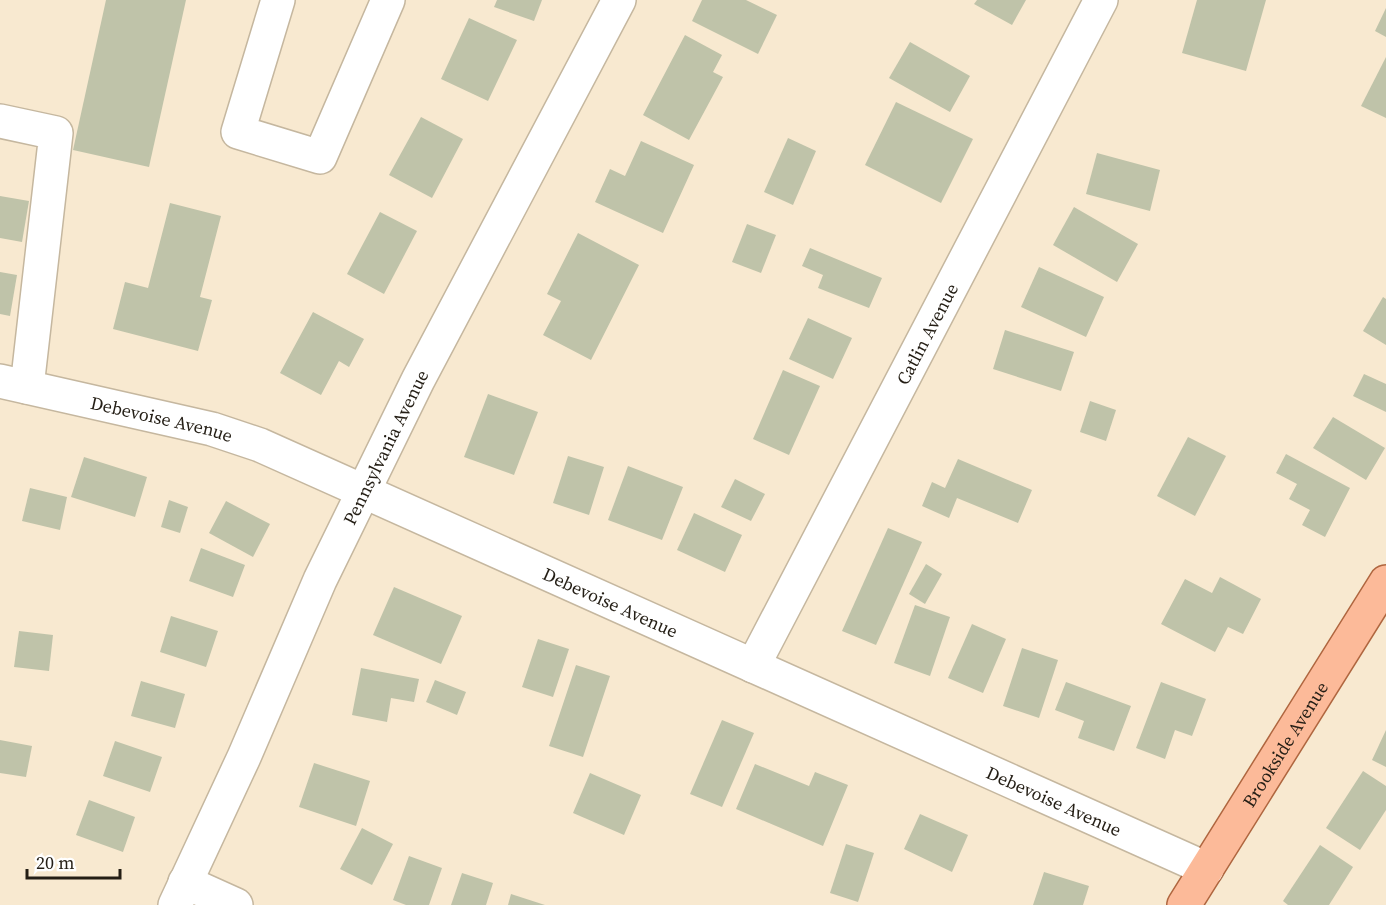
<svg xmlns="http://www.w3.org/2000/svg" width="1386" height="905" font-family="'Source Serif 4',serif">
<style>
.building{fill:#bfc3a9}
.lines{fill:none;stroke-linecap:round;stroke-linejoin:round}
.minor-casing{stroke:#c5b79f;stroke-width:36}
.major-casing{stroke:#af663f;stroke-width:36}
.minor{stroke:#fff;stroke-width:33}
.major{stroke:#fcba99;stroke-width:33}
.labels{text-anchor:middle;dominant-baseline:central;stroke-width:4.5;stroke-linejoin:round;paint-order:stroke}
.street-label{font-size:18px;fill:#241e15;stroke:#fff}
</style>
<rect width="100%" height="100%" fill="#f8e9d0"/>
<g class="building">
<path d="M 106,0 L 186,0 L 149,167 L 73,150 Z"/>
<path d="M 497,0 L 542,0 L 534,21 L 494,7 Z"/>
<path d="M 702,0 L 746,0 L 777,15 L 758,54 L 692,21 Z"/>
<path d="M 977,0 L 1026,0 L 1012,25 L 974,4 Z"/>
<path d="M 1197,0 L 1266,0 L 1246,71 L 1182,53 Z"/>
<path d="M 1386,8 L 1386,37 L 1375,31 Z"/>
<path d="M 469,18 L 517,40 L 488,101 L 441,79 Z"/>
<path d="M 685,35 L 722,55 L 713,72 L 723,77 L 689,140 L 643,115 Z"/>
<path d="M 910,42 L 970,76 L 950,112 L 889,78 Z"/>
<path d="M 1386,57 L 1386,118 L 1361,106 Z"/>
<path d="M 896,102 L 973,139 L 941,203 L 865,165 Z"/>
<path d="M 421,117 L 463,139 L 432,198 L 389,175 Z"/>
<path d="M 788,138 L 816,151 L 793,205 L 764,192 Z"/>
<path d="M 641,141 L 694,165 L 663,233 L 595,202 L 610,169 L 625,176 Z"/>
<path d="M 1097,153 L 1160,170 L 1150,211 L 1086,194 Z"/>
<path d="M 0,196 L 29,201 L 22,242 L 0,238 Z"/>
<path d="M 170,203 L 221,216 L 200,297 L 212,300 L 198,351 L 113,329 L 125,282 L 148,288 Z"/>
<path d="M 1074,207 L 1138,244 L 1117,282 L 1053,245 Z"/>
<path d="M 380,212 L 417,231 L 384,294 L 347,274 Z"/>
<path d="M 747,224 L 776,235 L 761,273 L 732,262 Z"/>
<path d="M 578,233 L 639,265 L 591,360 L 543,335 L 561,301 L 547,294 Z"/>
<path d="M 810,248 L 882,278 L 869,308 L 818,288 L 823,275 L 802,266 Z"/>
<path d="M 1039,267 L 1104,297 L 1086,337 L 1021,307 Z"/>
<path d="M 0,272 L 17,275 L 10,316 L 0,314 Z"/>
<path d="M 1383,297 L 1386,299 L 1386,345 L 1363,331 Z"/>
<path d="M 313,312 L 364,339 L 349,367 L 339,361 L 321,395 L 280,373 Z"/>
<path d="M 808,318 L 852,338 L 833,379 L 789,359 Z"/>
<path d="M 1005,330 L 1074,352 L 1061,391 L 993,369 Z"/>
<path d="M 783,370 L 820,386 L 789,455 L 753,439 Z"/>
<path d="M 1364,374 L 1386,384 L 1386,412 L 1353,396 Z"/>
<path d="M 488,394 L 538,412 L 514,475 L 464,457 Z"/>
<path d="M 1090,401 L 1116,410 L 1106,441 L 1080,432 Z"/>
<path d="M 1333,417 L 1385,448 L 1366,480 L 1313,448 Z"/>
<path d="M 1188,437 L 1226,456 L 1195,516 L 1157,496 Z"/>
<path d="M 1286,454 L 1350,488 L 1325,537 L 1302,525 L 1310,510 L 1289,499 L 1297,484 L 1276,473 Z"/>
<path d="M 568,456 L 604,467 L 589,515 L 553,503 Z"/>
<path d="M 84,457 L 147,477 L 135,517 L 71,497 Z"/>
<path d="M 958,459 L 1032,490 L 1018,523 L 957,498 L 949,518 L 922,506 L 932,482 L 945,488 Z"/>
<path d="M 628,466 L 683,487 L 662,540 L 608,520 Z"/>
<path d="M 735,479 L 765,494 L 751,521 L 721,507 Z"/>
<path d="M 30,488 L 67,497 L 60,530 L 22,521 Z"/>
<path d="M 169,500 L 188,507 L 180,533 L 161,527 Z"/>
<path d="M 226,501 L 270,524 L 253,557 L 209,533 Z"/>
<path d="M 694,513 L 742,535 L 725,572 L 677,550 Z"/>
<path d="M 888,528 L 922,542 L 876,645 L 842,631 Z"/>
<path d="M 201,548 L 245,565 L 233,597 L 189,581 Z"/>
<path d="M 926,564 L 942,574 L 925,604 L 909,594 Z"/>
<path d="M 1220,577 L 1261,599 L 1243,634 L 1228,627 L 1215,652 L 1161,624 L 1185,579 L 1212,593 Z"/>
<path d="M 394,587 L 462,616 L 441,664 L 373,635 Z"/>
<path d="M 915,605 L 950,617 L 930,676 L 894,663 Z"/>
<path d="M 171,616 L 218,631 L 206,667 L 160,652 Z"/>
<path d="M 972,624 L 1006,639 L 983,693 L 948,678 Z"/>
<path d="M 19,631 L 53,635 L 49,671 L 14,667 Z"/>
<path d="M 538,639 L 569,649 L 553,697 L 522,687 Z"/>
<path d="M 1022,648 L 1058,660 L 1039,718 L 1003,706 Z"/>
<path d="M 576,665 L 610,676 L 583,757 L 549,746 Z"/>
<path d="M 361,668 L 419,679 L 414,702 L 391,698 L 387,722 L 352,715 Z"/>
<path d="M 435,680 L 466,692 L 457,715 L 426,702 Z"/>
<path d="M 141,681 L 185,694 L 175,728 L 131,716 Z"/>
<path d="M 1066,682 L 1131,706 L 1114,751 L 1078,738 L 1084,721 L 1055,710 Z"/>
<path d="M 1161,682 L 1206,699 L 1192,736 L 1175,730 L 1165,759 L 1136,748 Z"/>
<path d="M 722,720 L 754,733 L 722,807 L 690,794 Z"/>
<path d="M 1386,730 L 1386,767 L 1372,760 Z"/>
<path d="M 0,740 L 32,746 L 26,777 L 0,773 Z"/>
<path d="M 115,741 L 162,757 L 150,792 L 103,776 Z"/>
<path d="M 314,763 L 370,781 L 356,826 L 299,807 Z"/>
<path d="M 755,764 L 809,786 L 815,772 L 848,785 L 823,846 L 736,809 Z"/>
<path d="M 1363,771 L 1386,786 L 1386,810 L 1360,850 L 1326,828 Z"/>
<path d="M 590,773 L 641,795 L 624,835 L 573,813 Z"/>
<path d="M 89,800 L 135,817 L 123,852 L 76,835 Z"/>
<path d="M 920,814 L 968,835 L 952,872 L 904,849 Z"/>
<path d="M 362,828 L 393,844 L 372,885 L 340,869 Z"/>
<path d="M 846,844 L 874,853 L 858,902 L 830,893 Z"/>
<path d="M 1320,845 L 1353,867 L 1329,905 L 1288,905 L 1283,901 Z"/>
<path d="M 409,856 L 442,868 L 429,905 L 406,905 L 393,900 Z"/>
<path d="M 1044,872 L 1089,886 L 1083,905 L 1033,905 Z"/>
<path d="M 462,873 L 493,883 L 486,905 L 451,905 Z"/>
<path d="M 511,894 L 545,905 L 508,905 Z"/>
</g>
<g class="lines">
<defs>
<g id="minor">
<path d="M 278,0 L 238,132 L 320,157 L 388,0"/>
<path d="M 0,121 L 56,133 L 27,387"/>
<path id="s1" d="M 0,381 L 212,429 L 260,445 L 1207,869"/>
<path id="s2" d="M 753,666 L 1101,0"/>
<path d="M 185,882 L 236,905"/>
<path id="s3" d="M 175,905 L 244,757 L 320,580 L 418,380 L 619,0"/>
</g>
<g id="major">
<path id="s4" d="M 1184,905 L 1386,582"/>
</g>
</defs>
<use href="#minor" class="minor-casing"/>
<use href="#major" class="major-casing"/>
<use href="#minor" class="minor"/>
<use href="#major" class="major"/>
</g>
<g class="labels">
<g class="street-label">
<text stroke="none"><textPath href="#s2" startOffset="375">Catlin Avenue</textPath></text>
<text stroke="none"><textPath href="#s1" startOffset="166">Debevoise Avenue</textPath></text>
<text stroke="none"><textPath href="#s3" startOffset="504">Pennsylvania Avenue</textPath></text>
<text stroke="none"><textPath href="#s1" startOffset="652">Debevoise Avenue</textPath></text>
<text stroke="none"><textPath href="#s4" startOffset="190">Brookside Avenue</textPath></text>
<text stroke="none"><textPath href="#s1" startOffset="1138">Debevoise Avenue</textPath></text>
</g>
</g>
<path d="M27 869v9h93v-9" fill="none" stroke="#241e15" stroke-width="3"/>
<text x="36" y="869" font-size="18" fill="#241e15" stroke="#ffffff" stroke-width="4.5" paint-order="stroke">20 m</text>
</svg>
